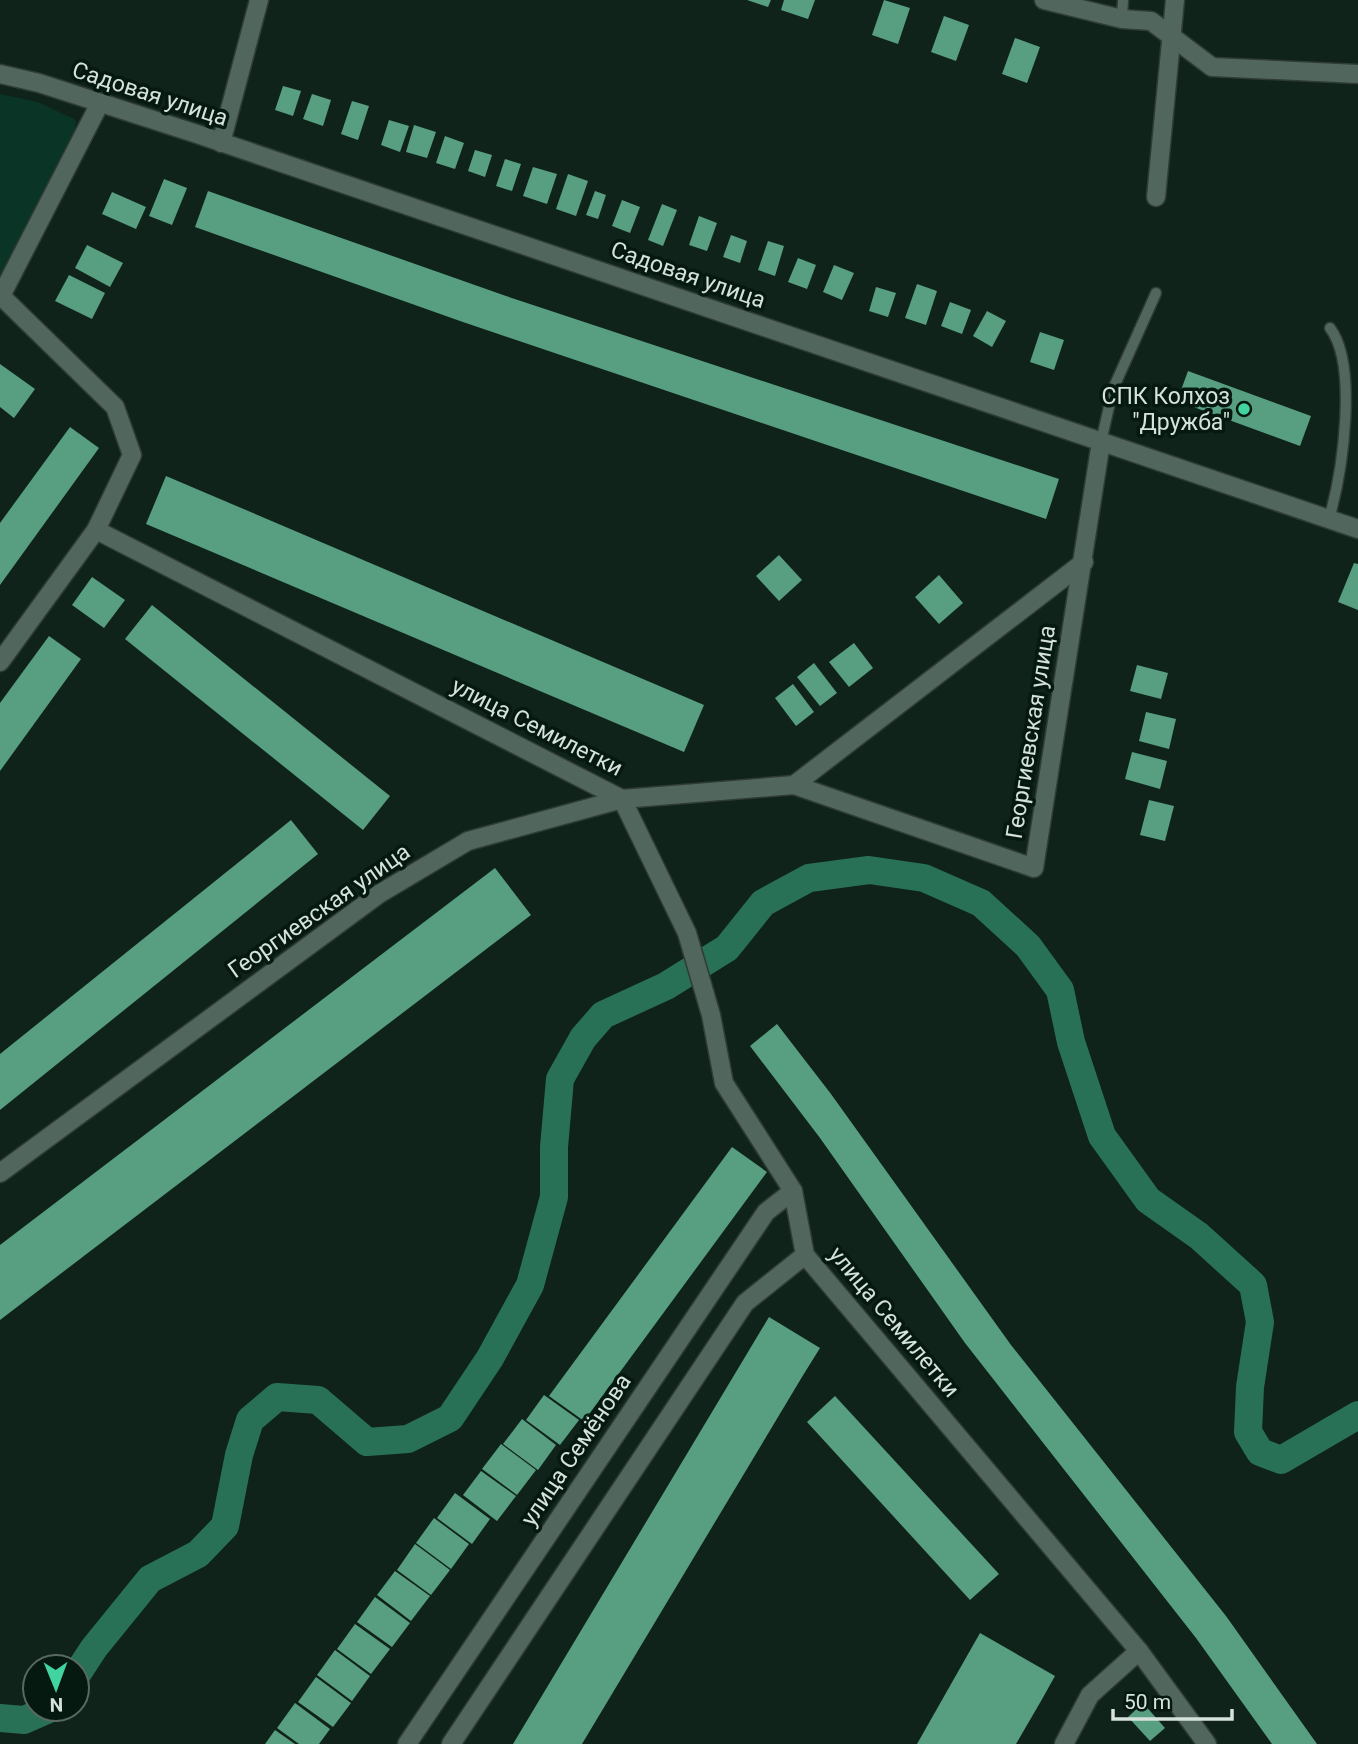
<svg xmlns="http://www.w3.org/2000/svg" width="1358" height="1744" font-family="Roboto,sans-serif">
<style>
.green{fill:#0a3425}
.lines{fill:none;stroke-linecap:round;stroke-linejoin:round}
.river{stroke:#287156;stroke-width:28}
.building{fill:#589e81}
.service-casing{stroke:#2f3b35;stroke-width:13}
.minor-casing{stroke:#2f3b35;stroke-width:21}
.service{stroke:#51665c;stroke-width:10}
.minor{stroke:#51665c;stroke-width:18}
.poi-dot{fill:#42d4a0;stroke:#061911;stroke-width:2.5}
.labels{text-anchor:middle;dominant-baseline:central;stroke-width:7;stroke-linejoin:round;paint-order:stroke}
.street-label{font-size:23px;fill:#d6e2dc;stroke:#061911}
.poi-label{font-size:23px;fill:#d6e2dc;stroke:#061911;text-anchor:end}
</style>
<rect width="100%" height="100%" fill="#0f231a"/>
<path class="green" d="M 0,94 L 38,102 L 76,120 L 73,142 L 0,290 Z"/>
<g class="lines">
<g class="river">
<path d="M 77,1674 L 94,1648 L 150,1579 L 198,1554 L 225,1526 L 239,1455 L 250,1420 L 277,1397 L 318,1400 L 367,1442 L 408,1439 L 450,1418 L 490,1358 L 530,1285 L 554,1197 L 554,1147 L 560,1079 L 583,1038 L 603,1015 L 666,986 L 727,948 L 763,903 L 809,878 L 869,870 L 924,878 L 981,903 L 1028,946 L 1060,990 L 1071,1042 L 1102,1136 L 1148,1200 L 1199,1236 L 1253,1285 L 1260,1322 L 1250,1387 L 1248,1432 L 1260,1452 L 1281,1460 L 1358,1415"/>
<path d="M 0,1718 L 24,1720 L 49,1709"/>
</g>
</g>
<g class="building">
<path d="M 747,0 L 771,0 L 768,7 Z"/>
<path d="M 784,0 L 815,0 L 808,19 L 781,10 Z"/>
<path d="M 884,0 L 910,8 L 898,44 L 872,35 Z"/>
<path d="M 944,16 L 969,25 L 956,61 L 931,52 Z"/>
<path d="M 1015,38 L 1040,47 L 1027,83 L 1002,74 Z"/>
<path d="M 283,86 L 301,91 L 293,116 L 275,110 Z"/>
<path d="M 312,94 L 331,100 L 323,126 L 303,119 Z"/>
<path d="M 352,101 L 369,106 L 358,140 L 341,134 Z"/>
<path d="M 389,120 L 409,126 L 400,152 L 381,145 Z"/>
<path d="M 414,125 L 436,132 L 427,158 L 406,152 Z"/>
<path d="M 445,136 L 464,143 L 455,169 L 436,163 Z"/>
<path d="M 475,150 L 492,155 L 485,177 L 468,171 Z"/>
<path d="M 505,159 L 521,164 L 512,191 L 496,186 Z"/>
<path d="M 533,167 L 557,174 L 547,204 L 523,196 Z"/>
<path d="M 568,174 L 588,181 L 576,216 L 556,209 Z"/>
<path d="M 164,179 L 187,188 L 172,225 L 149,216 Z"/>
<path d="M 208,191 L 506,296 L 1059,479 L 1046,519 L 460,321 L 195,227 Z"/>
<path d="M 595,191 L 606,195 L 598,219 L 586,215 Z"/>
<path d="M 112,192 L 146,207 L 136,229 L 102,214 Z"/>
<path d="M 622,200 L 640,207 L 630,233 L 612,226 Z"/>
<path d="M 662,204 L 677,210 L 663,246 L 648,240 Z"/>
<path d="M 699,216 L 717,223 L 707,251 L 689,245 Z"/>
<path d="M 731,235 L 747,241 L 740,263 L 723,257 Z"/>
<path d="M 768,241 L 784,246 L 775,276 L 758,270 Z"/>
<path d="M 87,245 L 123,263 L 110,287 L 75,268 Z"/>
<path d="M 798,258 L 816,265 L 807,289 L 788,282 Z"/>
<path d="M 834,265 L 854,273 L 842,300 L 823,292 Z"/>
<path d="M 69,275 L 105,293 L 92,319 L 55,301 Z"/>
<path d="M 917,284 L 937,291 L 926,325 L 905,318 Z"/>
<path d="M 876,287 L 896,293 L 888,317 L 869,311 Z"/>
<path d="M 950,302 L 971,310 L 962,334 L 941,326 Z"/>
<path d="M 987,311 L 1006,321 L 992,347 L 973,336 Z"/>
<path d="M 1040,332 L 1064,340 L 1054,370 L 1030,362 Z"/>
<path d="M 0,364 L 35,389 L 14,418 L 0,407 Z"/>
<path d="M 1188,371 L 1311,416 L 1300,446 L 1177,401 Z"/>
<path d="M 70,427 L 99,448 L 0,585 L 0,523 Z"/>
<path d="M 166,476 L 704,705 L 684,752 L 146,524 Z"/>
<path d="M 779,555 L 802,580 L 779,601 L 756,576 Z"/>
<path d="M 1354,563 L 1358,564 L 1358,610 L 1338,602 Z"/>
<path d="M 939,575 L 963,603 L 939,624 L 915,597 Z"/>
<path d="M 92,577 L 125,600 L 104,628 L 72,605 Z"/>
<path d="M 152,605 L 390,796 L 363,830 L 125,639 Z"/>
<path d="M 49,636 L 81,659 L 0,771 L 0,703 Z"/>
<path d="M 854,643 L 873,668 L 849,687 L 829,662 Z"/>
<path d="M 814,663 L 837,693 L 820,706 L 797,677 Z"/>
<path d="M 1137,665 L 1168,673 L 1161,699 L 1130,691 Z"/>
<path d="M 793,684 L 814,712 L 796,726 L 775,698 Z"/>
<path d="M 1146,712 L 1176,719 L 1169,749 L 1139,741 Z"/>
<path d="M 1132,752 L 1167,761 L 1160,789 L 1125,779 Z"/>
<path d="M 1149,800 L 1174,806 L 1165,841 L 1140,835 Z"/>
<path d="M 291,820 L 318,854 L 0,1110 L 0,1054 Z"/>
<path d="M 495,868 L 531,915 L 0,1320 L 0,1245 Z"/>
<path d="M 777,1024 L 831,1094 L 1011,1345 L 1226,1616 L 1317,1744 L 1272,1744 L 1196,1638 L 965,1343 L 820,1138 L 750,1046 Z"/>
<path d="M 732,1147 L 767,1172 L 584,1421 L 549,1396 Z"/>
<path d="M 769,1317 L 820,1348 L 802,1377 L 582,1744 L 513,1744 Z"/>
<path d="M 544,1395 L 579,1420 L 560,1445 L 526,1420 Z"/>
<path d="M 835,1396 L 999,1574 L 970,1600 L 807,1422 Z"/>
<path d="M 522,1419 L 556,1445 L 538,1470 L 503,1444 Z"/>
<path d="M 501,1444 L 536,1470 L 517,1495 L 482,1469 Z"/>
<path d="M 481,1471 L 516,1496 L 497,1521 L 463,1495 Z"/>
<path d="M 455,1493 L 490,1519 L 472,1544 L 437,1518 Z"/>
<path d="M 434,1518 L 469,1544 L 451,1569 L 416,1543 Z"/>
<path d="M 415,1544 L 450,1570 L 431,1595 L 397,1570 Z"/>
<path d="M 395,1571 L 430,1596 L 411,1621 L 377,1595 Z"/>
<path d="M 375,1597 L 410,1623 L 392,1647 L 357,1622 Z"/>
<path d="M 355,1624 L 390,1649 L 371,1674 L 337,1649 Z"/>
<path d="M 980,1633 L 1055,1676 L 1041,1701 L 1016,1744 L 917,1744 Z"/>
<path d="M 335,1650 L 370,1676 L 352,1701 L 317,1675 Z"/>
<path d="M 316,1677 L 351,1703 L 333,1727 L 298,1702 Z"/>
<path d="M 295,1703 L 330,1729 L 319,1744 L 299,1744 L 277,1728 Z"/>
<path d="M 1143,1703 L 1165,1728 L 1150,1741 L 1128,1717 Z"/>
<path d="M 275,1730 L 295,1744 L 265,1744 Z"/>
</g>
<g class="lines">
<defs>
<g id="service">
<path d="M 1122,19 L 1123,0"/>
<path d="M 1101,442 L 1113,389 L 1156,293"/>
<path d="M 1329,519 C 1343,470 1358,365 1330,328"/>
</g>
<g id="minor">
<path d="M 1044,0 L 1122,19 L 1151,21 L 1212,67 L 1358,74"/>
<path d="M 0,74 L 39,83 L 194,133 L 1358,529"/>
<path d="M 221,143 L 259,0"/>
<path d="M 1156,197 L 1175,0"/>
<path d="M 0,295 L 115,407 L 132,455 L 96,530 L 622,799 L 687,933 L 711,1015 L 724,1083 L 793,1191 L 805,1255 L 1139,1651 L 1207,1744"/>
<path d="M 1,296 L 100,103"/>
<path d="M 0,662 L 96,530"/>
<path d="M 794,785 L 1034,868 L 1101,442"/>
<path d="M 0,1173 L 379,894 L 468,841 L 622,799 L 794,785 L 1084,562"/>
<path d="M 407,1744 L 766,1212 L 793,1191"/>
<path d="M 451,1744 L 745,1303 L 805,1255"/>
<path d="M 1064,1744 L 1090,1695 L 1139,1651"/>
</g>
</defs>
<use href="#service" class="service-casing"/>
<use href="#minor" class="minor-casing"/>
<use href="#service" class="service"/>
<use href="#minor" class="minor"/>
</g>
<circle class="poi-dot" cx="1244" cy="409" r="7"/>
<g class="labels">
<g class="street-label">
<text transform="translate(150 94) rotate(18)">Садовая улица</text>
<text transform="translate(688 275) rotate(19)">Садовая улица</text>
<text transform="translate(537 727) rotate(27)">улица Семилетки</text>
<text transform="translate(1031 732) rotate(-81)">Георгиевская улица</text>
<text transform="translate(319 911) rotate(-35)">Георгиевская улица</text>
<text transform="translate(894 1322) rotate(50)">улица Семилетки</text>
<text transform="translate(576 1450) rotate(-56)">улица Семёнова</text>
</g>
<g class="poi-label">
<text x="1230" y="396">СПК Колхоз<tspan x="1230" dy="26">"Дружба"</tspan></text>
</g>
</g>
<g transform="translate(56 1688) rotate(179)"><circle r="33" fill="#061911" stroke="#596962" stroke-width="2"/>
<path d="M0-5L12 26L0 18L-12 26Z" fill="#42d4a0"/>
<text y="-10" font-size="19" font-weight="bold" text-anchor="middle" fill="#d6e2dc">N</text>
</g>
<path d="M1113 1709v10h119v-10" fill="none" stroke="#d6e2dc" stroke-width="3.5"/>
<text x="1124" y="1709" font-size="21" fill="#d6e2dc" stroke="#061911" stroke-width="5" paint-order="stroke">50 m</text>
</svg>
